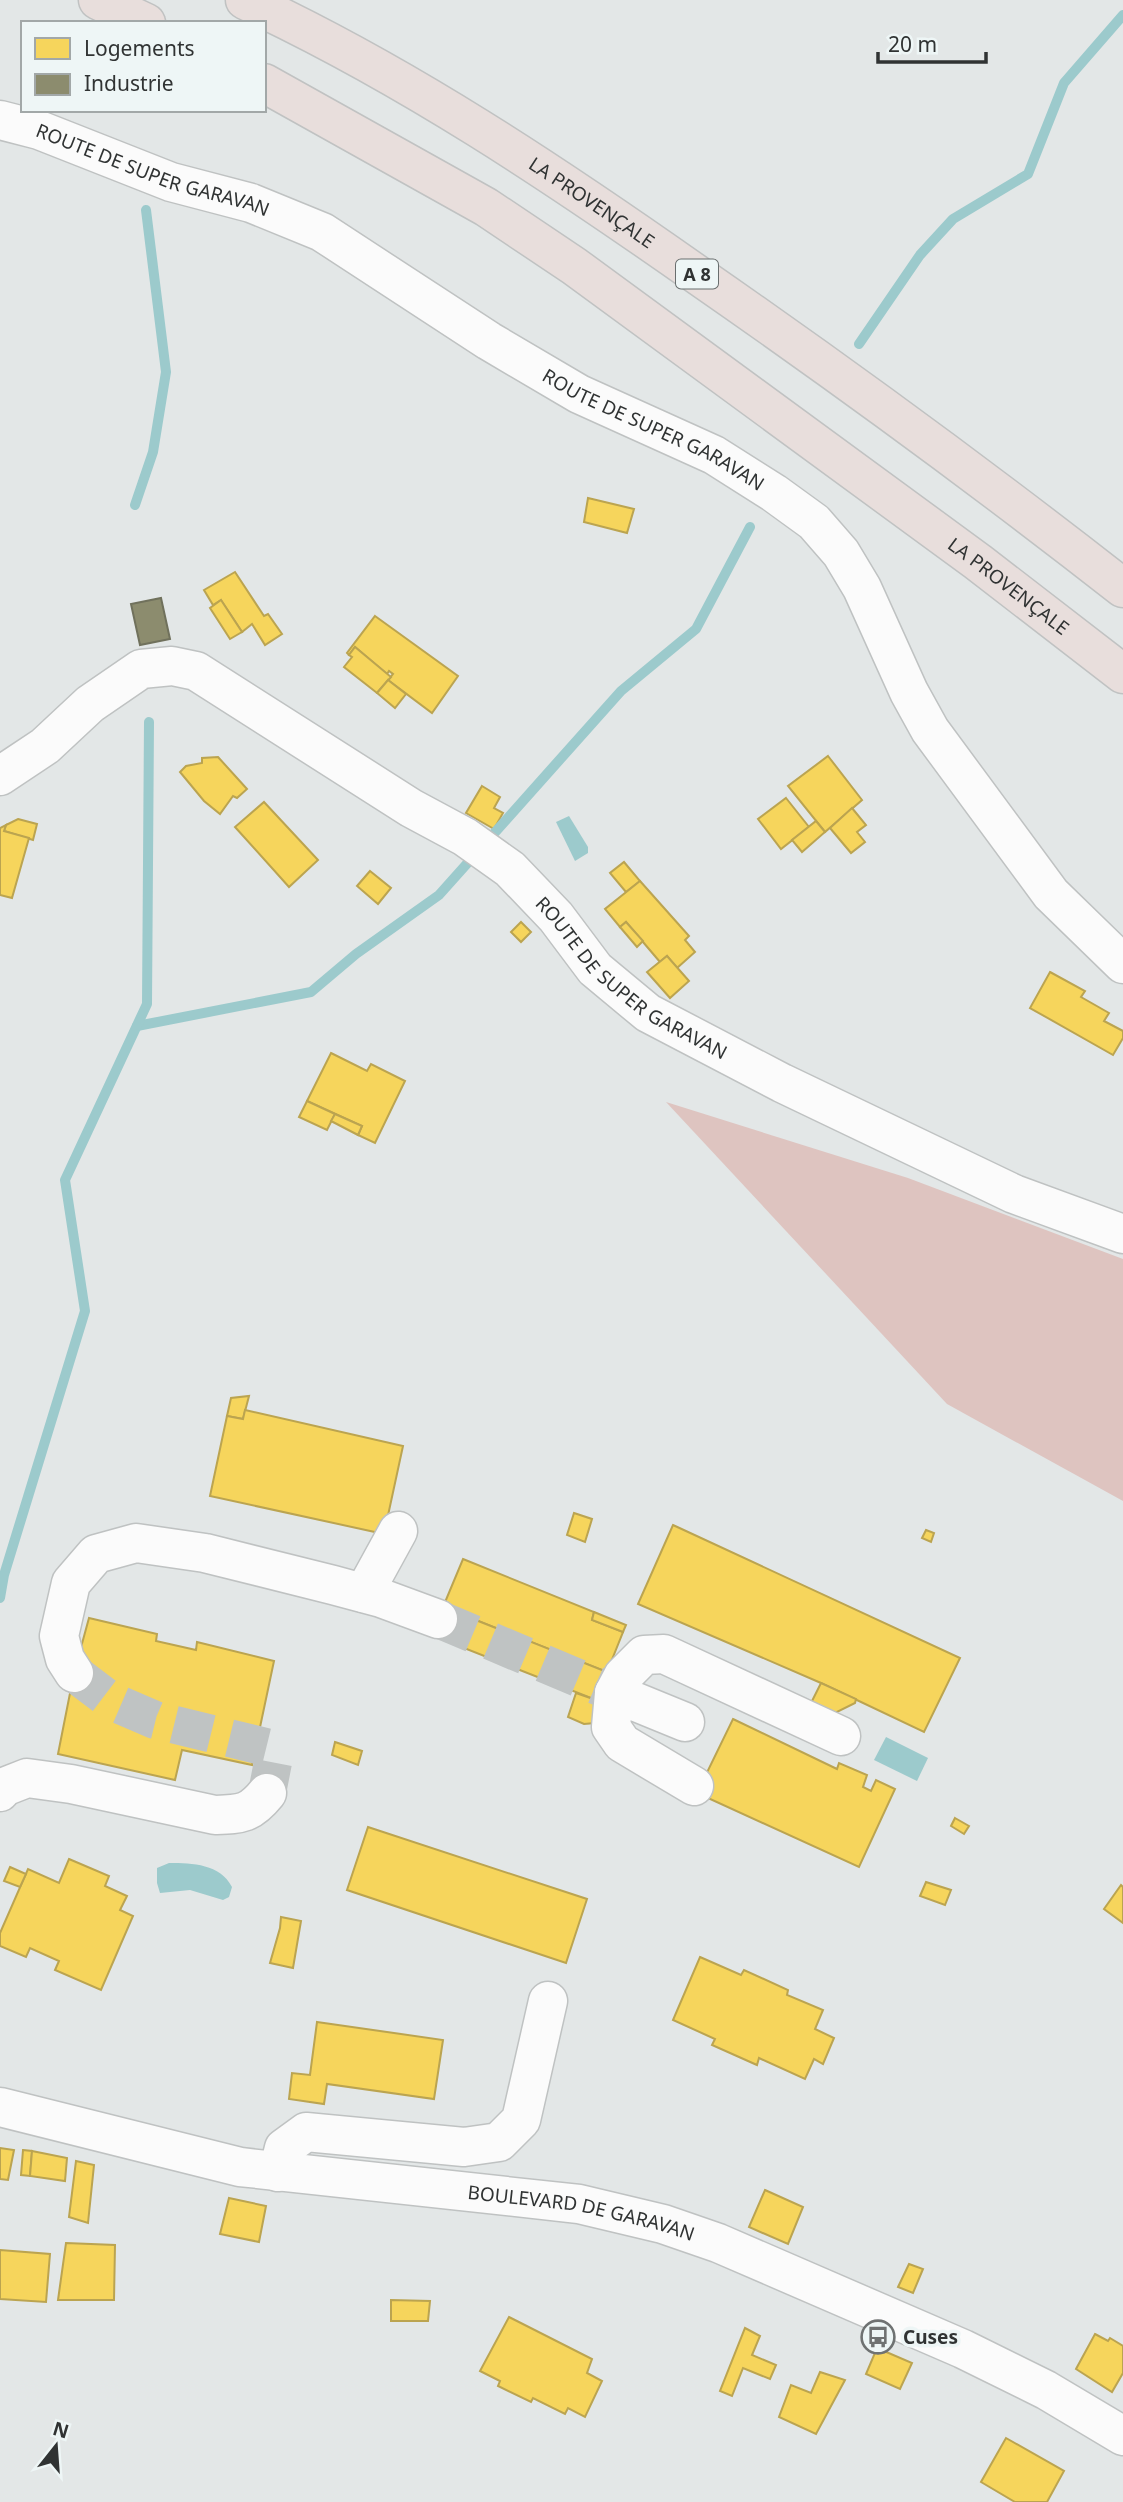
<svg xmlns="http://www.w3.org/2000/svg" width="1123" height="2502" font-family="'Noto Sans',sans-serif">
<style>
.green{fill:#dec4c0}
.water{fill:#9ccacc}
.homes{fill:#f6d55c;stroke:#bba450;stroke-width:2}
.industry{fill:#8c8c6e;stroke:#70715c;stroke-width:2}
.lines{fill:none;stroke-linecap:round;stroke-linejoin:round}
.stream{stroke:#9ccacc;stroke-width:10}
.minor-tunnel{stroke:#bfc3c3;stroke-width:38;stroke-dasharray:38 19;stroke-linecap:butt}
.minor-casing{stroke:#bfc2c2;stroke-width:41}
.highway-casing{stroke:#c0c2c2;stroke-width:41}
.minor{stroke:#fbfbfb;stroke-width:38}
.highway{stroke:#e8dedc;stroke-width:38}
.labels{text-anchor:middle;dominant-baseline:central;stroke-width:7;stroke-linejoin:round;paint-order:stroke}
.shield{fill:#eef6f6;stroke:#696e6e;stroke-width:2}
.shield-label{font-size:18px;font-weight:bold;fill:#303333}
.street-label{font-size:19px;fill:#303333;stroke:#eef6f6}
.poi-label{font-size:19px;font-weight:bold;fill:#303333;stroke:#eef6f6;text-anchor:start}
</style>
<rect width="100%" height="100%" fill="#e3e7e7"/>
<path class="green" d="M 666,1102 L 908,1178 L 1123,1259 L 1123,1501 L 947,1404 Z"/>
<g class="water">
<path d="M 569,816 L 588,847 L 588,853 L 575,861 L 556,822 Z"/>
<path d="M 886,1737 L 928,1758 L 917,1781 L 874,1760 Z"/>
<path d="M 169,1863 C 193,1863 220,1864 232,1887 L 229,1897 L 223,1900 L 190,1890 L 160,1893 L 157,1883 L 157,1868 Z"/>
</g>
<g class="homes">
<path d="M 588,498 L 634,509 L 627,533 L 584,522 Z"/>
<path d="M 235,572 L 264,616 L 268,614 L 282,634 L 265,645 L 252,624 L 242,632 L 221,600 L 213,605 L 204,590 Z"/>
<path d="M 221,600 L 242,632 L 230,639 L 210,608 Z"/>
<path d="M 375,616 L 458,676 L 432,713 L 388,680 L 393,674 L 389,671 L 387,674 L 355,647 L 349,655 L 347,653 Z"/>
<path d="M 355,647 L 391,677 L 377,693 L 344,667 L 352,657 L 349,655 Z"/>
<path d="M 388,680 L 406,694 L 395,708 L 377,693 Z"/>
<path d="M 828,756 L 862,800 L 825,832 L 788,786 Z"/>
<path d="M 218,757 L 247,789 L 237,798 L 233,796 L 220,814 L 204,801 L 180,772 L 186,766 L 202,763 L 202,758 Z"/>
<path d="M 482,786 L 500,797 L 494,808 L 503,813 L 494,829 L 466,813 Z"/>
<path d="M 786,798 L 809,827 L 781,849 L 758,819 Z"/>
<path d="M 264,802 L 318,860 L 289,887 L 235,827 Z"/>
<path d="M 852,808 L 866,825 L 857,832 L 865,842 L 851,853 L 830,828 Z"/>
<path d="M 18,819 L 37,824 L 33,840 L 4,831 L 6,825 Z"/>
<path d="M 816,821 L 825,832 L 802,852 L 792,840 Z"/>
<path d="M 6,825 L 4,831 L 29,838 L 12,898 L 0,895 L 0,828 Z"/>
<path d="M 624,862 L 640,881 L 626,892 L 610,873 Z"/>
<path d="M 370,871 L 391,888 L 378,904 L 357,886 Z"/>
<path d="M 640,881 L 689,936 L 685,940 L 695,952 L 677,968 L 667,956 L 660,962 L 626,922 L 620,927 L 605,909 Z"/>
<path d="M 521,922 L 531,932 L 521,942 L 511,932 Z"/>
<path d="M 626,922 L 643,941 L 637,947 L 620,927 Z"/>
<path d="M 667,956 L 689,981 L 670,998 L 647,972 Z"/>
<path d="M 1050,972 L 1085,991 L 1081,997 L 1109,1013 L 1104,1021 L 1123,1031 L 1123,1038 L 1113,1055 L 1030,1008 Z"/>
<path d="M 331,1053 L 367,1071 L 371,1064 L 405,1081 L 375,1143 L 358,1135 L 362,1126 L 307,1101 Z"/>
<path d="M 307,1101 L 335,1114 L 327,1130 L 299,1117 Z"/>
<path d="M 335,1114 L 362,1126 L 358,1135 L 331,1121 Z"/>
<path d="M 249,1396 L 243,1419 L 227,1416 L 231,1398 Z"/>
<path d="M 245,1410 L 403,1446 L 384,1534 L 210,1496 L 227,1416 L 243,1419 Z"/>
<path d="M 574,1513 L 592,1519 L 585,1542 L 567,1535 Z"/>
<path d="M 673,1525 L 960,1658 L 924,1732 L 821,1683 L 638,1604 Z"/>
<path d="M 926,1530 L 934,1533 L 931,1542 L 922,1538 Z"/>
<path d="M 463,1559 L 594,1612 L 592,1620 L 623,1632 L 607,1672 L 443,1607 Z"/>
<path d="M 443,1607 L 607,1672 L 596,1700 L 431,1635 Z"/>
<path d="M 594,1612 L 626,1625 L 623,1632 L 592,1620 Z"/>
<path d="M 89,1618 L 157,1634 L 156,1641 L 196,1650 L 197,1642 L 274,1661 L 252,1765 L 182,1750 L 175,1780 L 58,1754 L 74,1673 Z"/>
<path d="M 821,1683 L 856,1699 L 855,1703 L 835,1713 L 811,1703 Z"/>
<path d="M 576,1693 L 596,1700 L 595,1723 L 584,1724 L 568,1717 Z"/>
<path d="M 733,1719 L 837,1769 L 839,1763 L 867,1775 L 863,1787 L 871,1791 L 876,1780 L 895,1789 L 859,1867 L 697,1793 Z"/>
<path d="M 335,1742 L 362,1751 L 358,1765 L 332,1755 Z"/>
<path d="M 955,1818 L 969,1826 L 964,1834 L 951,1826 Z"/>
<path d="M 368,1827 L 587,1899 L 566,1963 L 347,1890 Z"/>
<path d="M 69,1859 L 109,1876 L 105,1886 L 127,1896 L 120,1910 L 133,1916 L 101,1990 L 55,1970 L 59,1961 L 30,1948 L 26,1957 L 0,1946 L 0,1933 L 28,1869 L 59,1883 Z"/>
<path d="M 10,1867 L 26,1874 L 20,1887 L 4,1881 Z"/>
<path d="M 926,1882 L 951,1890 L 945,1905 L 920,1896 Z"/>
<path d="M 1121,1885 L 1123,1887 L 1123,1923 L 1104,1909 Z"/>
<path d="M 281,1917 L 301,1921 L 293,1968 L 270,1963 L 280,1928 Z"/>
<path d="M 700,1957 L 741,1975 L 744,1970 L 788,1990 L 787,1995 L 823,2010 L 815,2029 L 834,2038 L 823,2064 L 814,2059 L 805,2079 L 759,2058 L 757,2065 L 712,2045 L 715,2039 L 673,2020 Z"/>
<path d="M 317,2022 L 443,2040 L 434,2099 L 327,2084 L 324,2104 L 289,2099 L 292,2073 L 310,2075 Z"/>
<path d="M 0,2148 L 14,2150 L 8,2180 L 0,2179 Z"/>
<path d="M 23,2150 L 32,2151 L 30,2176 L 21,2175 Z"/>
<path d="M 32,2151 L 67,2158 L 65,2181 L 30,2176 Z"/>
<path d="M 76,2161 L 94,2165 L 88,2223 L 69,2217 Z"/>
<path d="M 765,2190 L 803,2207 L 788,2244 L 749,2227 Z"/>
<path d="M 229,2198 L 266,2206 L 259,2242 L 220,2234 Z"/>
<path d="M 66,2243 L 115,2245 L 114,2300 L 58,2300 Z"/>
<path d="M 0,2250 L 50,2254 L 46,2302 L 0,2299 Z"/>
<path d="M 909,2264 L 923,2269 L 913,2293 L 898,2287 Z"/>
<path d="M 391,2300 L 430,2301 L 428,2321 L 391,2321 Z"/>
<path d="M 509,2317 L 592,2359 L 587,2373 L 602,2381 L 585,2417 L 568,2408 L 565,2414 L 533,2398 L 531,2402 L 498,2386 L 500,2381 L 480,2371 Z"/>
<path d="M 745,2328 L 760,2336 L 752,2355 L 776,2365 L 770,2379 L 743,2368 L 732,2396 L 720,2391 Z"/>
<path d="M 1095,2334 L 1108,2341 L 1110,2338 L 1123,2346 L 1123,2373 L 1112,2392 L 1076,2369 Z"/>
<path d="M 877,2348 L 912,2363 L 900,2389 L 866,2374 Z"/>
<path d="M 820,2372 L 845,2380 L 816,2434 L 779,2417 L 791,2385 L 811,2393 Z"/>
<path d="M 1006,2438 L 1064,2471 L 1047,2502 L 1015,2502 L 981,2482 Z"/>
</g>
<path class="industry" d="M 161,598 L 170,639 L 140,645 L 131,604 Z"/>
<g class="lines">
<g class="stream">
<path d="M 859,344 L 920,255 L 953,219 L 1028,174 L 1064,83 L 1123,15"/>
<path d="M 135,505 L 153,452 L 166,372 L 146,210"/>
<path d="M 137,1026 L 311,992 L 356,954 L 439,895 L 621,691 L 696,629 L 750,527"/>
<path d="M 0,1598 L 4,1575 L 85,1311 L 65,1180 L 147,1004 L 149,722"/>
</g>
<g class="minor-tunnel">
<path d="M 438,1619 L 614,1693"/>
<path d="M 74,1673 L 111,1701 L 155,1720 L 270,1748 L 274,1757 L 267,1793"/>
</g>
<defs>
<g id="minor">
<path id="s1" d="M 0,120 L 39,130 L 171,182 L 251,203 L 322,232 L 489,341 L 579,394 L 714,455 L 774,493 L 814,522 L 841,553 L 862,588 L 909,692 L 930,730 L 1051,894 L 1123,964"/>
<path id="s2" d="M 0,776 L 45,746 L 90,704 L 141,669 L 172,666 L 196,671 L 411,808 L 465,837 L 510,869 L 556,917 L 595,969 L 648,1013 L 782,1083 L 1014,1194 L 1123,1234"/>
<path d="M 364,1593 L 398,1531"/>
<path d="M 74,1673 L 65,1659 L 59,1636 L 71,1583 L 96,1554 L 136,1543 L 205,1553 L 333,1585 L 381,1598 L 438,1619"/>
<path d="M 614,1693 L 685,1722"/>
<path d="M 694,1786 L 622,1743 L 611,1727 L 614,1693 L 623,1676 L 644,1655 L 664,1654 L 841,1736"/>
<path d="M 0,1792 L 4,1787 L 27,1778 L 71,1784 L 215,1815 C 242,1814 250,1814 267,1793"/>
<path id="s3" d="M 0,2107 L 240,2167 L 579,2204 L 663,2224 L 718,2243 L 963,2349 L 1046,2390 L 1123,2436"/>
<path d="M 278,2172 L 284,2148 L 306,2132 L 464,2147 L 499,2142 L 521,2120 L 548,2001"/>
</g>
<g id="highway">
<path d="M 98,0 L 146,23"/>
<path id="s4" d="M 245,0 C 406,75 554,174 699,276 C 843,376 985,480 1123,588"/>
<path id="s5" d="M 264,83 L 486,207 L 574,266 L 978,562 L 1123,674"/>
</g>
</defs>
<use href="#minor" class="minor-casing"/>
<use href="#highway" class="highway-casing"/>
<use href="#minor" class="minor"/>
<use href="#highway" class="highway"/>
</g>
<defs>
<symbol id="bus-ring" viewBox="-11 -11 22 22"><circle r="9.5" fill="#eef6f6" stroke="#6f7272" stroke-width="1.5"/><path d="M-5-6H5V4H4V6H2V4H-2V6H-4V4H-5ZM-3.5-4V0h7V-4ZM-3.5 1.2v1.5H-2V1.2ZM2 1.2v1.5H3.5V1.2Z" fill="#6f7272"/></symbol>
</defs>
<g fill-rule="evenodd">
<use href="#bus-ring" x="859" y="2318" width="38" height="38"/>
</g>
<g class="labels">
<rect class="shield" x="676" y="259.5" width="42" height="29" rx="5"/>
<g class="shield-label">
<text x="697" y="274">A 8</text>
</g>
<g class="street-label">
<text stroke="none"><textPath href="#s1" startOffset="161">ROUTE DE SUPER GARAVAN</textPath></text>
<text stroke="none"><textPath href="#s4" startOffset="402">LA PROVENÇALE</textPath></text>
<text stroke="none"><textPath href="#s1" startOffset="728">ROUTE DE SUPER GARAVAN</textPath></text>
<text stroke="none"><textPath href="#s5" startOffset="900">LA PROVENÇALE</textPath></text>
<text stroke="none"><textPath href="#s2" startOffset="770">ROUTE DE SUPER GARAVAN</textPath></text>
<text stroke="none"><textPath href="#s3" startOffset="592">BOULEVARD DE GARAVAN</textPath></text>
</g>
<g class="poi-label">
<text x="903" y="2337">Cuses</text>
</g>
</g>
<rect x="21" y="21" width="245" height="91" fill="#eef6f6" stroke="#a2a8a8" stroke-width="2"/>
<rect x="35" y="38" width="35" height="21" fill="#f6d55c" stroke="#a2a8a8" stroke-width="2"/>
<text x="84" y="56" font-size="21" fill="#303333">Logements</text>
<rect x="35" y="74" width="35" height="21" fill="#8c8c6e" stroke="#a2a8a8" stroke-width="2"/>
<text x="84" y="91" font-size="21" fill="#303333">Industrie</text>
<g transform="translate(56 2446) rotate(17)" stroke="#eef6f6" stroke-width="5" paint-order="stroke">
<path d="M0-5L12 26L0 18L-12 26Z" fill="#303333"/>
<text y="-10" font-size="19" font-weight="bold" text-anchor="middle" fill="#303333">N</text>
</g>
<path d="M878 52v10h108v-10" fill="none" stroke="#303333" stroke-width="3.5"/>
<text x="888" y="52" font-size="21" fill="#303333" stroke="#eef6f6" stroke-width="5" paint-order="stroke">20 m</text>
</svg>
